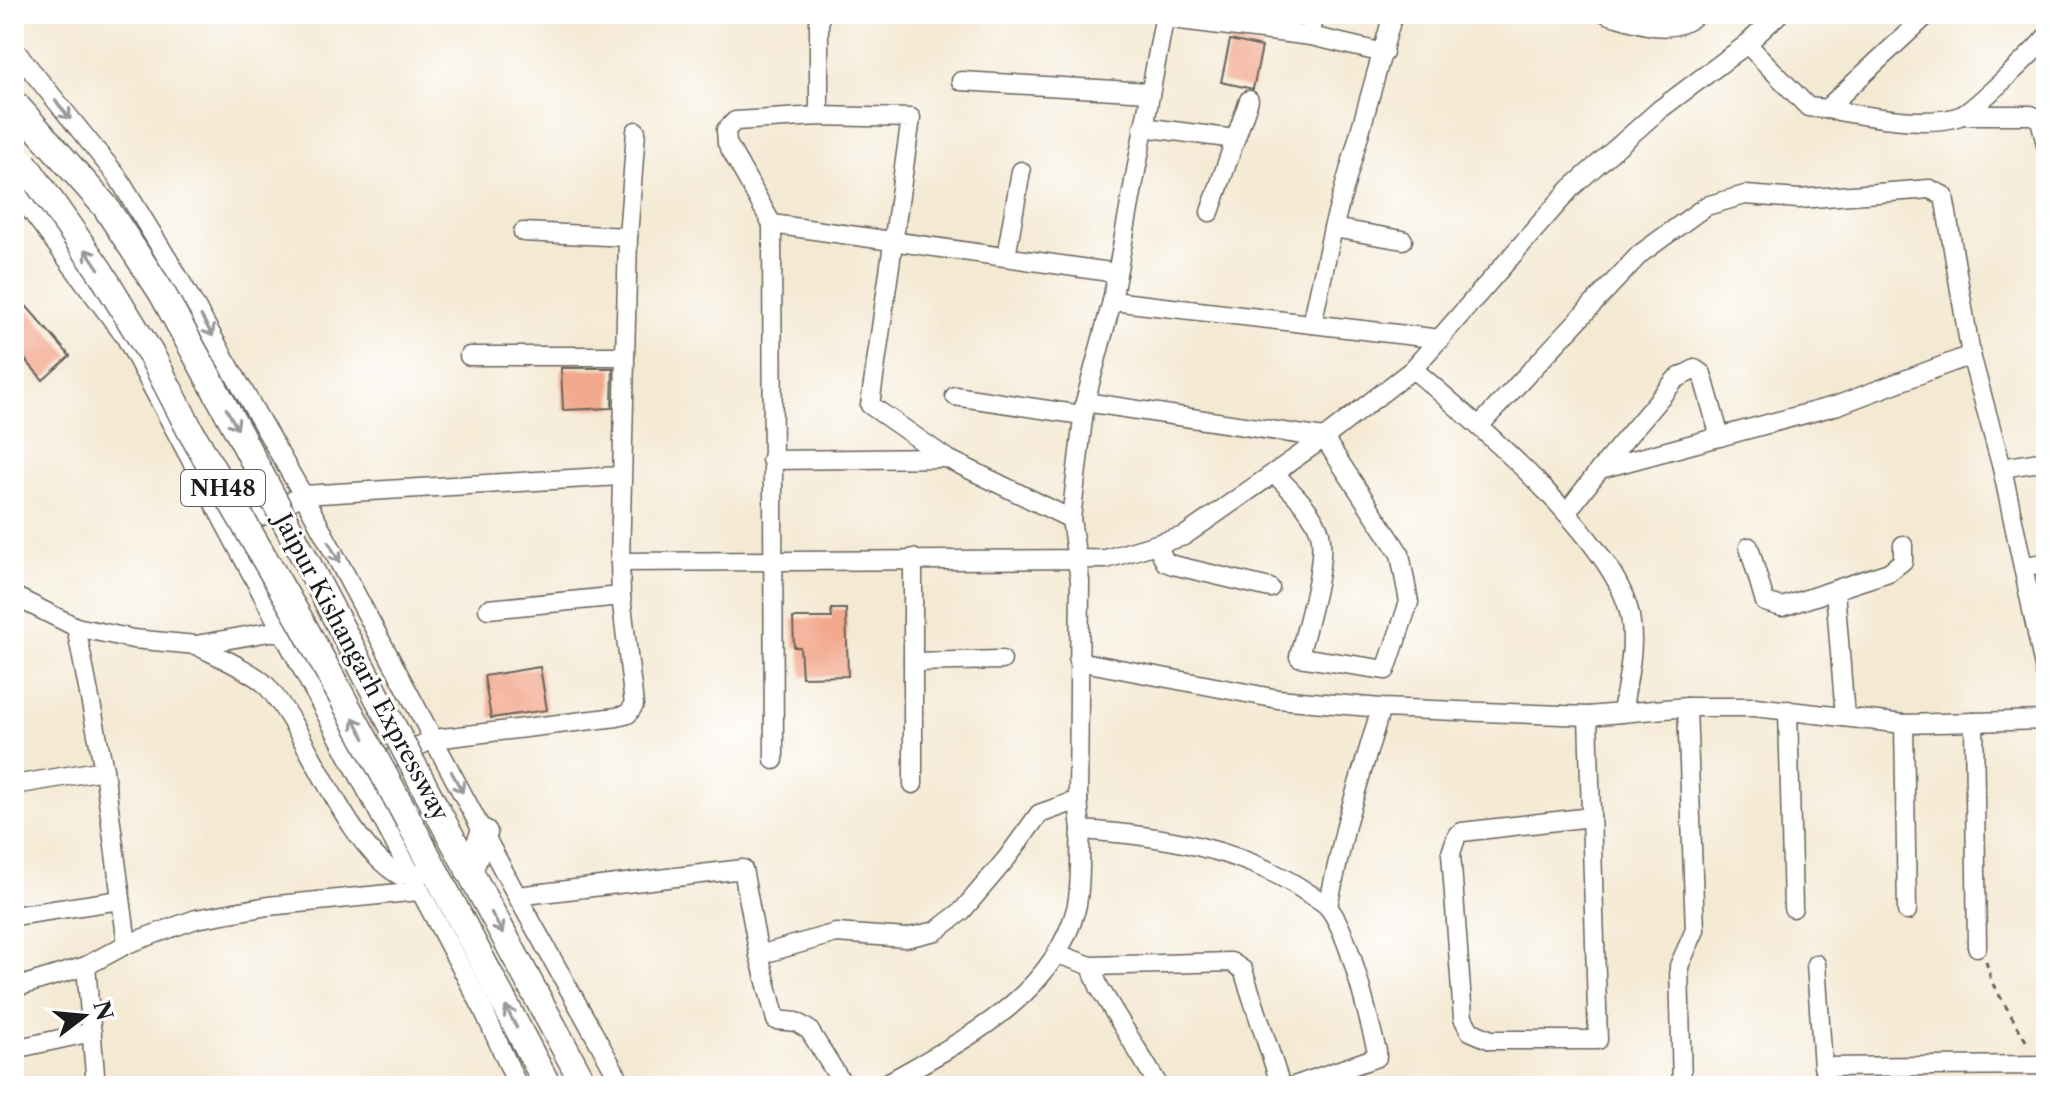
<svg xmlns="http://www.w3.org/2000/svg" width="2060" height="1100" font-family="'Libre Caslon Text',serif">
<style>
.building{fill:#f2a88d}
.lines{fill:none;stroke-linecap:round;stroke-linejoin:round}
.minor-casing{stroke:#68645c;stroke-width:21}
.highway-casing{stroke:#68645c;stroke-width:29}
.path{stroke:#68645c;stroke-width:3;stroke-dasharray:6 6;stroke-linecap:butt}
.minor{stroke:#fff;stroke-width:18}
.highway{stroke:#fff;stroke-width:26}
.highway-bridge-casing{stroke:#68645c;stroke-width:29;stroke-linecap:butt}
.highway-bridge{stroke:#fff;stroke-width:26}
.oneway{stroke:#999}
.labels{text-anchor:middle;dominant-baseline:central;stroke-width:6;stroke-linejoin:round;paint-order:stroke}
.shield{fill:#fff;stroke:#606060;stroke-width:2}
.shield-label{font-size:22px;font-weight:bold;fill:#1c1c1c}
.street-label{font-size:24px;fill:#1c1c1c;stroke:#fff}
</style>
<rect width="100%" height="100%" fill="#fff"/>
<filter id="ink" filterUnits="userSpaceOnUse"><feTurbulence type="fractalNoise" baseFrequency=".0125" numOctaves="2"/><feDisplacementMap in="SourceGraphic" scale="16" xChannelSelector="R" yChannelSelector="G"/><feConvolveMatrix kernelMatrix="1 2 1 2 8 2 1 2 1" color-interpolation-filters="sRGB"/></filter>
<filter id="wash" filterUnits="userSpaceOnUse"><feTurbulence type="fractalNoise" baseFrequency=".006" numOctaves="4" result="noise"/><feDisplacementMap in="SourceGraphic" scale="32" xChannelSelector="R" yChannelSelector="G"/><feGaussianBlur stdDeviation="1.8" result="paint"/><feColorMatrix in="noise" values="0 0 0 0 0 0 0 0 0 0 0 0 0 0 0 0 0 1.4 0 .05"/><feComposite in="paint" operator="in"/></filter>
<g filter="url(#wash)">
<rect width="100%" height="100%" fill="#f4e9d3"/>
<g id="blocks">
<g class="building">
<path d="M 1230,40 L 1262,47 L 1253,89 L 1221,82 Z"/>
<path d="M 14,292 L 70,356 L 43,380 L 14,347 Z"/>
<path d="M 561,368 L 613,368 L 612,408 L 563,410 Z"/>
<path d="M 831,609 L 846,609 L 848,676 L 802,677 L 800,647 L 794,647 L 793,618 L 832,618 Z"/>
<path d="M 540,667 L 547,710 L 491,718 L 484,676 Z"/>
</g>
</g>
</g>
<g filter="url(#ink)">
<use href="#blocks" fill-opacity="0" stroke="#68645c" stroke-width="2"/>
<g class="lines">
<defs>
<g id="minor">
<path d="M 1165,14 L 1112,301 L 1085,402 L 1071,519 L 1080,581 L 1078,800 L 1081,830 C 1158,835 1243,848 1308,893 C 1314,897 1323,901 1328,907 C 1350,933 1367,1015 1377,1051 L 1377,1057 L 1294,1086"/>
<path d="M 1314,14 L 1311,36 L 1384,53"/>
<path d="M 1607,14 C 1636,22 1672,38 1697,14"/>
<path d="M 1164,18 L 1311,36"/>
<path d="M 1747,44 L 1808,107 L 1826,109 L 1928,14"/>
<path d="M 14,49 L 117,176 L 175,271 L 303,495 L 517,896 L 623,1086"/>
<path d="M 961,81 L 1149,92"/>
<path d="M 1826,109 C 1859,115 1929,128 1960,116 C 1972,112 2036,50 2046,37"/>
<path d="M 1963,115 L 2031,115 L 2040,119 L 2046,145"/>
<path d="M 819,116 L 819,14"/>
<path d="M 1143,127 L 1235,139"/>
<path d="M 14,188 L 126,338 L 482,1007 L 518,1086"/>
<path d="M 1210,212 L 1249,100"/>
<path d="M 772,224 L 774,760"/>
<path d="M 1333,228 L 1403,240"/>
<path d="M 523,232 L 628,237"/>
<path d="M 1006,257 L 1021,171"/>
<path d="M 1112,301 L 1441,339"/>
<path d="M 1312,324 L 1333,228 L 1393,14"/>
<path d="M 469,356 L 624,356"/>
<path d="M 1413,369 C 1472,419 1616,541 1630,616 C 1636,648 1627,681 1622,713"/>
<path d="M 955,396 L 1082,415"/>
<path d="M 1085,402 L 1324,438 L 1400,554 L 1409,602 L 1386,670 L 1299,657 C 1306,626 1327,562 1320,533 C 1313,510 1290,490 1274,473"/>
<path d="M 1479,426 L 1640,254 L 1706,206 L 1745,195 L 1799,199 L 1930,189 L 1944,196 L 1971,355 L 2002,468"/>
<path d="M 771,460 L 946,458"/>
<path d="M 2046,461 L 2002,468 L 2046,676"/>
<path d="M 1600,469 L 1838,405 L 1971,355"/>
<path d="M 1566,513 L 1600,469 L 1676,379 L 1695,369 L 1702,374 L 1720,437"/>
<path d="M 1071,519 L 946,458 L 870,405 L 911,118 L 819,116 L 735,121 L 726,130 L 727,143 L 772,224 L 1117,273"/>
<path d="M 236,529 L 303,495 L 620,476"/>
<path d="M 1157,544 L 1165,562 L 1173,565 L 1270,588"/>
<path d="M 1749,547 L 1765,602 L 1782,607 L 1889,572 L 1903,561 L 1903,545"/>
<path d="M 620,562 L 1106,559 L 1184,536 L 1324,438 L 1413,369 L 1571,188 L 1659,110 L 1747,44 L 1779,14"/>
<path d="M 2023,566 L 2046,563"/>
<path d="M 1835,590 L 1845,717"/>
<path d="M 14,596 L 76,627 L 133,639 L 196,645 L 269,632 L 284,632"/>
<path d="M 488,609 L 621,596"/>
<path d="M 76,627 L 104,770 L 127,944"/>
<path d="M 196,645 C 213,654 254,672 266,685 C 311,737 343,842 399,875 L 411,873 L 420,875"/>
<path d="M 1078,661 L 1278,699 L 1381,708 L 1588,716 L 1687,707 L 1755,707 L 1904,724 L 2046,720"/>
<path d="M 913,662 L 1002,660"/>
<path d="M 1788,710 L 1793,908"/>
<path d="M 1588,716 L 1598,1040 L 1491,1040 L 1470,1031 L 1463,1018 L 1451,853 L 1457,835 L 1462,832 L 1591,817"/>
<path d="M 1974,722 L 1977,947"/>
<path d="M 1904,724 L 1907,911"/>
<path d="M 368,769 L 434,739 L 617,717 L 628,714 L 634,705 L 621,596 L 620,562 L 628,237 L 636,131"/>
<path d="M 913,784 L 913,558"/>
<path d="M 14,785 L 104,770"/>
<path d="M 517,896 L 743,869 L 759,955"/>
<path d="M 1328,906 L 1347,821 L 1381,708"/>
<path d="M 14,916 L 120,900"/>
<path d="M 1058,954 L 1091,966 L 1231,962 L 1243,970 L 1281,1086"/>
<path d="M 1816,964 L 1823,1067 L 2046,1065"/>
<path d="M 86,966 L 96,1086"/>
<path d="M 1091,966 L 1099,987 L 1159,1086"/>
<path d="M 14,988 L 86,966 L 127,944 L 196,919 L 268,906 L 419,891"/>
<path d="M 14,1049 L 92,1032"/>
<path d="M 844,1086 L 809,1030 L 796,1022 L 776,1020 L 759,955 L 836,933 L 906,938 L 936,931 L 962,911 L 1007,858 L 1039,814 L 1078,800"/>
<path d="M 882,1086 C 957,1043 1051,1001 1076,909 C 1082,885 1079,855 1081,830"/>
<path d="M 1682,1086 L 1679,966 L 1695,930 L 1687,707"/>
</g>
<g id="highway">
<path d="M 434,805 L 585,1086"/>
<path d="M 409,821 L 548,1086"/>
<path d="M 469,871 L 484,833"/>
</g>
</defs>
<use href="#minor" class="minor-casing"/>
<use href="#highway" class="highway-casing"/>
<path class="path" d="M 1986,961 L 1991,981 L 2029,1046"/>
<use href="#minor" class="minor"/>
<use href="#highway" class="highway"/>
<defs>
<g id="highway-bridge">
<path d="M 14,103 L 105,206 L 162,293 L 240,435 L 434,805"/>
<path d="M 24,163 L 100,271 L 153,358 L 191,432 L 303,625 L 409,821"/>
</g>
</defs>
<use href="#highway-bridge" class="highway-bridge-casing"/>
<use href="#highway-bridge" class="highway-bridge"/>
</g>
<defs><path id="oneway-shaft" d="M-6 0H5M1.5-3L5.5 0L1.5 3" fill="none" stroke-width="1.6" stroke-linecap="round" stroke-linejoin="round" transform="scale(2)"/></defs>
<g class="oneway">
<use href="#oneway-shaft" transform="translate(63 110) rotate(51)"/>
<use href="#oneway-shaft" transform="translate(92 259) rotate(-124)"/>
<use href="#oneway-shaft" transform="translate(207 326) rotate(60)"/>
<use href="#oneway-shaft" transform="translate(232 419) rotate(61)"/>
<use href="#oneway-shaft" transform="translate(334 552) rotate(62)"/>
<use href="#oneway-shaft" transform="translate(359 728) rotate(-119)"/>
<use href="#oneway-shaft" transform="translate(457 782) rotate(62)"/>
<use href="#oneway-shaft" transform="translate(497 923) rotate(62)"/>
<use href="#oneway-shaft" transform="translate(511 1017) rotate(-118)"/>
</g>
</g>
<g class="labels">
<rect class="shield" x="181" y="470" width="84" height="36" rx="6"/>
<g class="shield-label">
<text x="223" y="488">NH48</text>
</g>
<g class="street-label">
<text transform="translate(362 667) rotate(62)">Jaipur Kishangarh Expressway</text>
</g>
</g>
<rect width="2060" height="1100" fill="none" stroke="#fff" stroke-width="48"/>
<g transform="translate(84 1016) rotate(74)" stroke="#ffffff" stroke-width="6" paint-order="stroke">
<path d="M0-6L14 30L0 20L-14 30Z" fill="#1c1c1c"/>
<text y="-12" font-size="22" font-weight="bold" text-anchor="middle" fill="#1c1c1c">N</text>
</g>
</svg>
